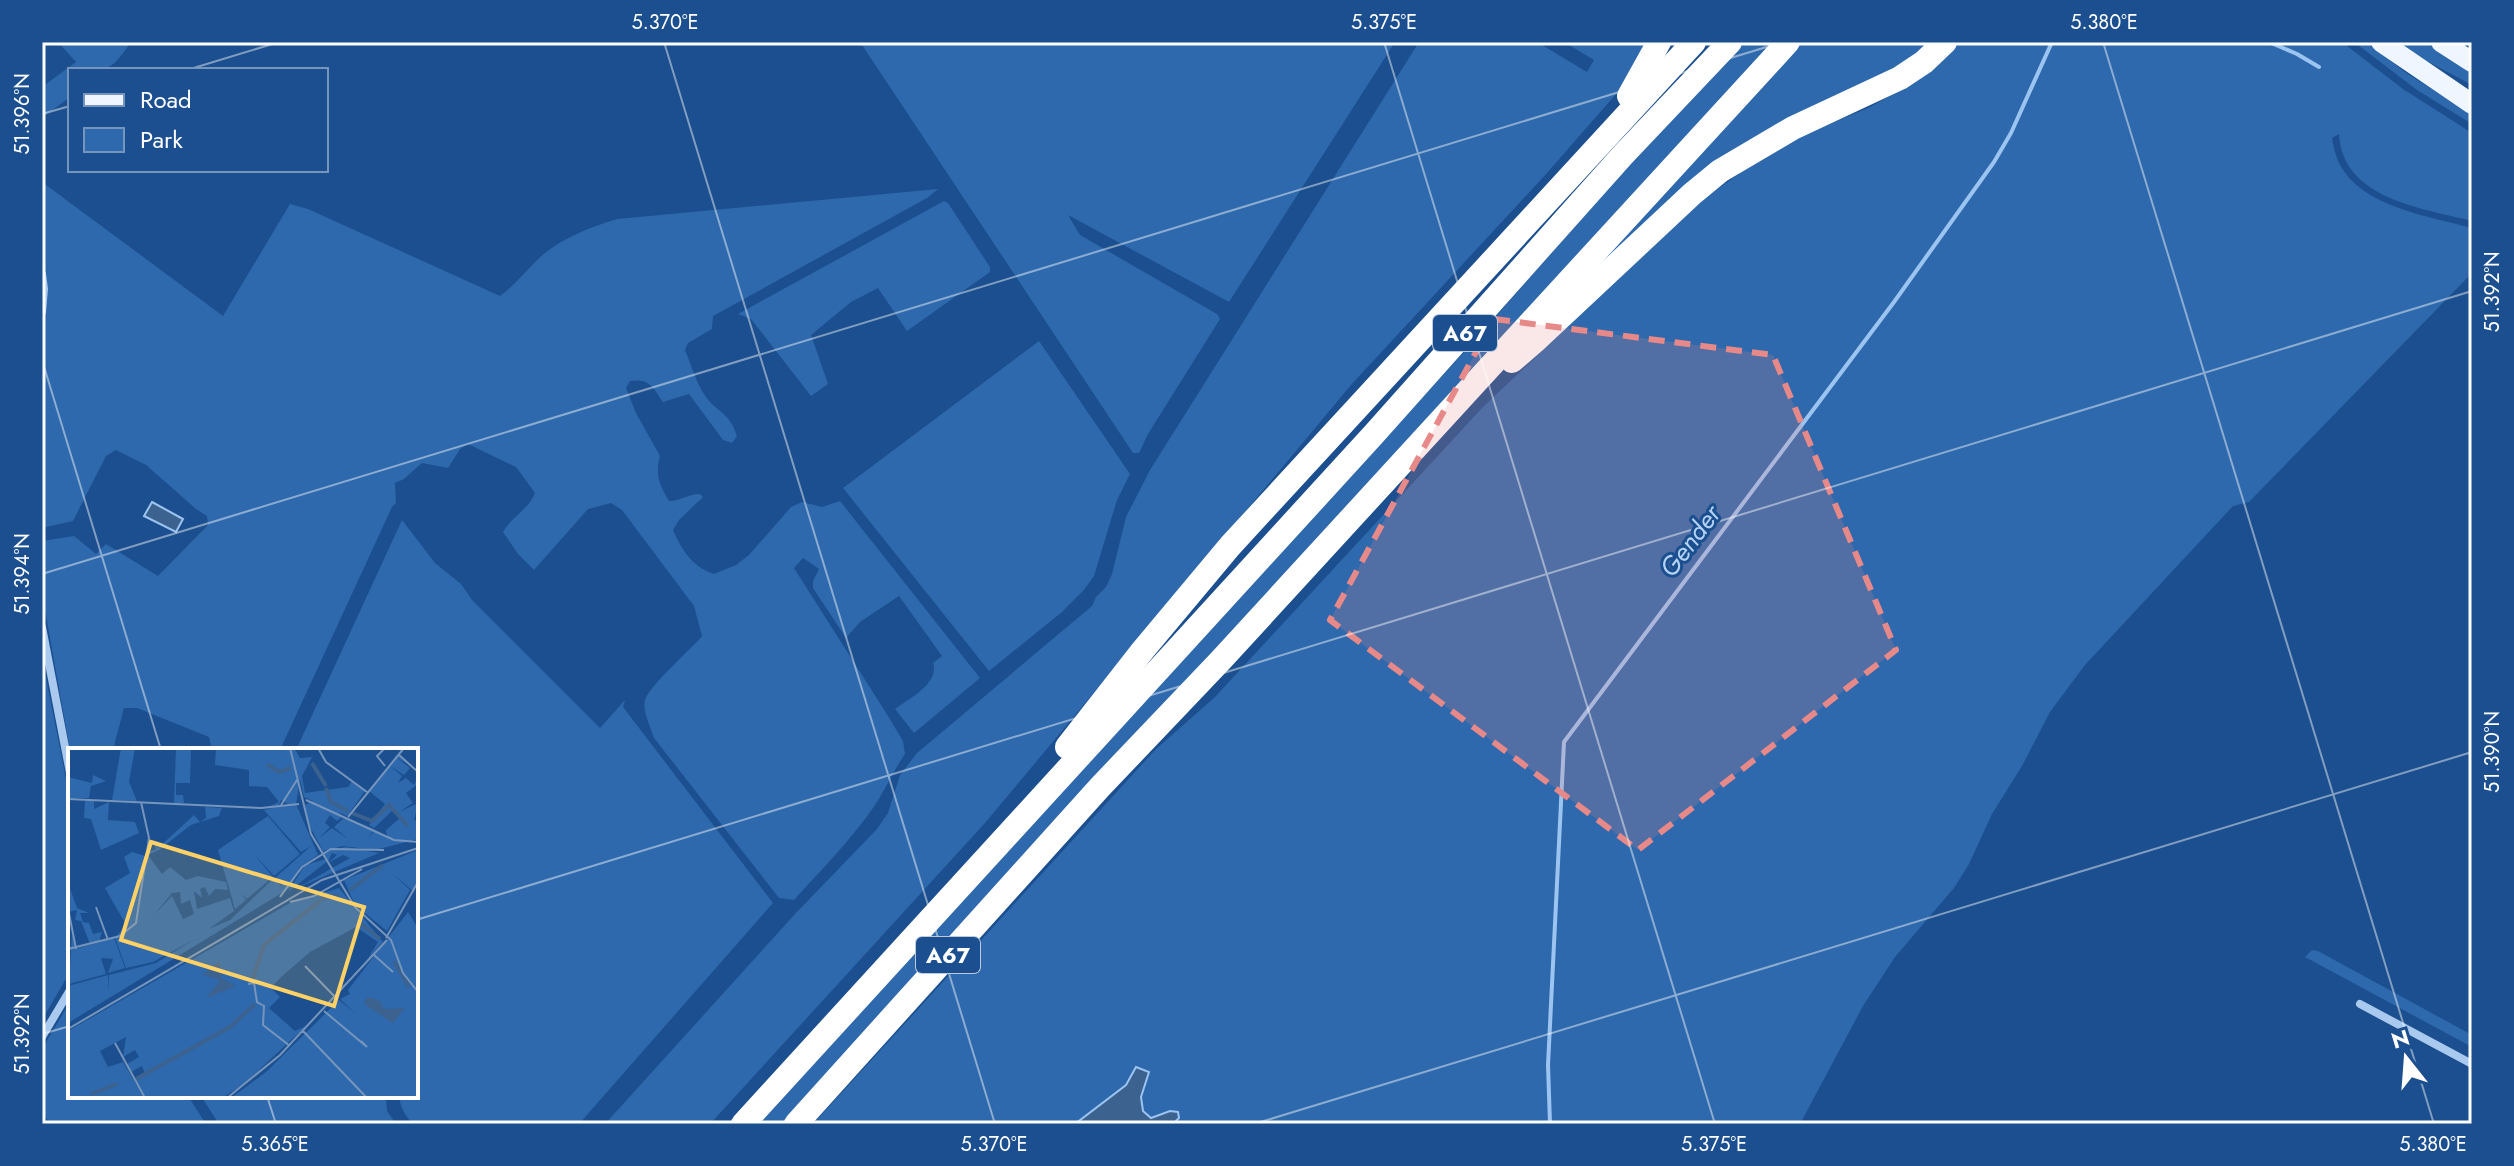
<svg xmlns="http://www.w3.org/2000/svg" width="2514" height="1166" font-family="Jost,sans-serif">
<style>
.green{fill:#2e69ad}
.water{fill:#3c6290;stroke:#9cc4f0;stroke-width:2}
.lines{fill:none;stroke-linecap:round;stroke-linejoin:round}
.stream{stroke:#9cc4f0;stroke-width:4}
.minor{stroke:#a9c9ee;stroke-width:8}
.primary{stroke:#f0f6ff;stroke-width:20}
.motorway{stroke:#fff;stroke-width:24}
.marked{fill:#e88989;fill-opacity:0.2;stroke:#e88989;stroke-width:6;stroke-dasharray:16 10;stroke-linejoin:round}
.ticks{fill:none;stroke:#fff;stroke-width:2;stroke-opacity:0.45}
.labels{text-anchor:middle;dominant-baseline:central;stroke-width:6;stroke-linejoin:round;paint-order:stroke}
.shield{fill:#1b4f8f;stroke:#bbcadd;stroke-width:2}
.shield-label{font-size:22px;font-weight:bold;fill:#fff}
.water-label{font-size:26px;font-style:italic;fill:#b5d3f5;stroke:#1b4f8f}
.inset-river{fill:none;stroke:#3c6290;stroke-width:4}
.inset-road{fill:none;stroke:#7695bc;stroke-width:2}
.view{fill:#ffd166;fill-opacity:0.15;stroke:#ffd166;stroke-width:4}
.inset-edge{fill:none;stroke:#fff;stroke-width:4}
.neatline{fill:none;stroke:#fff;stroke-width:3}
.ticks-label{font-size:20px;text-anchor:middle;fill:#fff}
</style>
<rect width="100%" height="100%" fill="#1b4f8f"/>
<g class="green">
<path d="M 58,42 L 131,42 C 109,74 108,70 70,70 L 70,97 L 42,118 L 42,87 L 76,62 Z"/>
<path d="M 860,42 L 1395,42 L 1229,302 L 1068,215 L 1080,235 L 1217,314 L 1220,319 L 1148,434 L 1139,453 L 1133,453 Z"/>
<path d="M 1419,42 L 1537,42 L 1587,72 L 1594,60 L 1564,42 L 1651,42 L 1630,78 L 1547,173 L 1351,385 L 985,823 L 710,1124 L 605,1124 L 795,914 L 877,829 L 888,813 L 900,775 L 917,753 L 1092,606 L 1096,597 L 1106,587 L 1112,574 L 1126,517 L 1150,470 Z"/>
<path d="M 1742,42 L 1776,42 L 786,1124 L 756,1124 L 1478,337 L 1629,165 Z"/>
<path d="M 1803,42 L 1938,42 L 1927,52 L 1791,124 L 1569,297 Z"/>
<path d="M 1961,42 L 2342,42 L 2403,89 L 2472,133 L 2472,221 C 2422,208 2342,199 2339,134 L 2332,138 C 2334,148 2336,159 2342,168 C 2365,207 2431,217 2472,228 L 2472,273 L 2249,502 L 2233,506 L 2085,665 L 2050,712 L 2022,766 L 1992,814 L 1969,864 L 1954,888 L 1895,957 L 1863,1006 L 1800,1124 L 813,1124 L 1156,749 L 1215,697 L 1483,407 L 1702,200 L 1743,171 L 1806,134 L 1870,107 L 1910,85 L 1936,66 Z"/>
<path d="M 2354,42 L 2366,42 L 2405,72 L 2472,115 L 2472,124 L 2417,90 Z"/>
<path d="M 2391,42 L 2425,42 L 2472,73 L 2472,85 Z"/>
<path d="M 42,182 L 223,316 L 290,204 L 308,209 L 500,296 C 514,286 525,272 537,260 C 559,239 588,228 617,219 L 938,189 L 927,198 L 713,316 L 712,329 L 688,343 L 685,350 C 692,367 698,389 710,402 C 724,416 730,415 737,436 L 732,443 L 723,440 L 689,394 L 663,402 C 653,387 649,378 630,381 L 626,388 L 636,413 L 660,456 C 655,475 659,484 669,501 C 680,501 689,494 700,494 L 703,497 L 679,520 L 673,530 C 682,551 693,567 714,574 L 736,565 L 749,555 L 791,507 L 802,502 L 822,507 L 840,501 L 980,678 L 914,733 L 895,709 C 909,699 940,683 933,663 L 942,656 L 899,596 L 860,622 L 846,638 L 813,588 L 813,581 L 819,569 L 803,558 L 794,568 L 888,716 L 903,741 L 905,754 C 893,771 885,791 873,808 C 850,841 821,870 794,900 L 779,898 L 654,738 C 651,728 642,711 645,700 C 649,686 691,649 702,636 L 694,606 L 622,510 L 611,503 L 588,509 L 534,570 L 518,554 L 503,532 C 511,517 529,509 535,493 L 516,467 L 468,444 L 460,449 L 448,468 L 422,463 L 404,479 L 395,483 L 396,503 L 392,507 L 280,750 L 212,750 L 209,737 L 137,708 L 124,708 L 113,750 L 70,750 L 42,593 L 42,541 L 74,536 L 96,554 L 106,544 L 158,576 L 208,525 L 207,516 L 196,509 L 146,465 L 116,450 L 106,456 L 73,521 L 42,528 Z"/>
<path d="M 944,201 L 948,203 L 990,267 L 990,272 L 907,331 L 878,288 L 851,302 L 811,335 L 828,384 L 811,396 L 751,319 L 738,314 Z"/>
<path d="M 1039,341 L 1130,474 L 1117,500 L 1094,576 L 1083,591 L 1062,612 L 989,671 L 843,488 Z"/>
<path d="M 402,520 L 435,563 L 461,584 L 472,600 L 600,728 L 625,700 L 623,707 L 773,903 L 579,1124 L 413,1124 C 405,1115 401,1109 399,1097 L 416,1096 L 416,988 L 420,965 L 416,965 L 416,750 L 296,750 Z"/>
<path d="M 42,658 L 70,799 L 70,972 L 42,1020 Z"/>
<path d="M 2312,950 L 2318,951 L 2472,1035 L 2472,1047 L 2305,957 Z"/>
<path d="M 70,1002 L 70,1096 L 188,1096 L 206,1124 L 50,1124 L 42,1112 L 42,1049 Z"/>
<path d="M 201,1096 L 386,1096 L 387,1111 L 396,1124 L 219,1124 Z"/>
</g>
<g class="water">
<path d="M 152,502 L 183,519 L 176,532 L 144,516 Z"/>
<path d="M 1136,1067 L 1149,1072 L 1141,1097 L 1143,1111 L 1151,1118 L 1170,1111 L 1178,1112 L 1179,1118 L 1174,1123 L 1075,1124 L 1126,1085 Z"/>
</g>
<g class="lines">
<g class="stream">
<path d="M 2269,42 L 2297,54 L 2319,67"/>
<path d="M 1550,1124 L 1548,1065 L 1564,742 L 1894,302 L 1994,162 L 2011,133 L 2052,42"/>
</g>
<g class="minor">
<path d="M 42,274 L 44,289 L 42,312"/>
<path d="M 42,627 L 70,773"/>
<path d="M 2360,1004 L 2472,1064"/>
<path d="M 42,1037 L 70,990"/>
</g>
<g class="primary">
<path d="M 2381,42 L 2472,104"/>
<path d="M 2441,42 L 2472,62"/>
</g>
<g class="motorway">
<path d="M 1629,96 L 1659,42"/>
<path d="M 1512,361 L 1534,342 L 1692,194 L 1720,171 L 1793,128 L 1900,78 L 1924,62 L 1945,42"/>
<path d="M 1067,747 L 1143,650 L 1230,546 L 1694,42"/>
<path d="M 743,1124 L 1374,434 L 1622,156 L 1730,42"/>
<path d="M 796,1124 L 1100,787 L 1221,660 L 1788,42"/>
</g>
</g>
<path class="marked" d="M 1494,319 L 1773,355 L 1896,650 L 1638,850 L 1330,620 Z"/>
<path class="ticks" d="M 664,42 L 995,1124M 1384,42 L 1715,1124M 2103,42 L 2434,1124M 187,70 L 279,42M 42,114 L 70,106M 42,360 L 161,750M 42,574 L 1783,42M 416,920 L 2472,291M 42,1034 L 70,1026M 267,1096 L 276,1124M 1254,1124 L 2472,752"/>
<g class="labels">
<g class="shield">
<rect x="1433" y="315" width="64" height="36" rx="6"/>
<rect x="916" y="937" width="64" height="36" rx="6"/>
</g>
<g class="shield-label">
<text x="1465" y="333">A67</text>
<text x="948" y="955">A67</text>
</g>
<g class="water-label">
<text transform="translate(1690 541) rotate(-53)">Gender</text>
</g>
</g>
<g transform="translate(68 748)">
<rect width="350" height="350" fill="#1b4f8f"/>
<path d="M 53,0 L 67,0 L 61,34 L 69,53 L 44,52 ZM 108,0 L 123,0 L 122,35 L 108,35 L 108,47 L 115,47 L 116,55 L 106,55 ZM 148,0 L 226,0 L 232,10 L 244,9 L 249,0 L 234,28 L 237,45 L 280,39 L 284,33 L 297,43 L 279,68 L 270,64 L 275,68 L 269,73 L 262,67 L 257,75 L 262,79 L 250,91 L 264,80 L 280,91 L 266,79 L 277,69 L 306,81 L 300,91 L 307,82 L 319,88 L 318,82 L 332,70 L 325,62 L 306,80 L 301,77 L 317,56 L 301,43 L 329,7 L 345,19 L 328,9 L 342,20 L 336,27 L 322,18 L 334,28 L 330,35 L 338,30 L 346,37 L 350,27 L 350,36 L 338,45 L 345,55 L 331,64 L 350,55 L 346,73 L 350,71 L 350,91 L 307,102 L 275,98 L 255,103 L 241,77 L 237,57 L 245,53 L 236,49 L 232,31 L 228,56 L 250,107 L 232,119 L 222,140 L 0,275 L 0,238 L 40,227 L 40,244 L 41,227 L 88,215 L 127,191 L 85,214 L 58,220 L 47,190 L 58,177 L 37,140 L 62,125 L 56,109 L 64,104 L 77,108 L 78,121 L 78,105 L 88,101 L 85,92 L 90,100 L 126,67 L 132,74 L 138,70 L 137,59 L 154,60 L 151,68 L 123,77 L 91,102 L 80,107 L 94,126 L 102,119 L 118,132 L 130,128 L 158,134 L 160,142 L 147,141 L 141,148 L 137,139 L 132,141 L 134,150 L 126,143 L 129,161 L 162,150 L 166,163 L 141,181 L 162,172 L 206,130 L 216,141 L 208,129 L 243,98 L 233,104 L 196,62 L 220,56 L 213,52 L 211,57 L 202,58 L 211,54 L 199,39 L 181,38 L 181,22 L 147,17 ZM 112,144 L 113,156 L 122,152 L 126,166 L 115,171 L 104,148 L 86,167 L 104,145 ZM 25,27 L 38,33 L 23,38 L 21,50 L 0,50 L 0,29 L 24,35 ZM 17,53 L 26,53 L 26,61 L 41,54 L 40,72 L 67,74 L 71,85 L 33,102 L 23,71 L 16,70 ZM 200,68 L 232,106 L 206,128 L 185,105 L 205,129 L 179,151 L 173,146 L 178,152 L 167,161 L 150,102 ZM 278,99 L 311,105 L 229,140 L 282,110 L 275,107 L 260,115 L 269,107 L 264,105 L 261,112 L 220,144 L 237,117 L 259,111 L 256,106 L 265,101 ZM 350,102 L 350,132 L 345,143 L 324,125 L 342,142 L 319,183 L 287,157 L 276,132 ZM 0,135 L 9,160 L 21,165 L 12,165 L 15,174 L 21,175 L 25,186 L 34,184 L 31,194 L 22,196 L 13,173 L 7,172 L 9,162 L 0,164 ZM 271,140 L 315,194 L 299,212 L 310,194 L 288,179 L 242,204 L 212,230 L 203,240 L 212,249 L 201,260 L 227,283 L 238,278 L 176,336 L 154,350 L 78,350 L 67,331 L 77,326 L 74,318 L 63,324 L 59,316 L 71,309 L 67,302 L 55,309 L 58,289 L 32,303 L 40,319 L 55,314 L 76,350 L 0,350 L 0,283 L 222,155 ZM 340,164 L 350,180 L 350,350 L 163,350 L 198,324 L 271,252 L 288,266 L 272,251 L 282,246 L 280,242 ZM 4,185 L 7,201 L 46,190 L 57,220 L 40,225 L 45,211 L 33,210 L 38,226 L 1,236 Z" fill="#2e69ad" fill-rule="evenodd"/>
<path d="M 152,213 L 152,222 L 159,223 L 152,229 L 168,238 L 138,250 L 152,232 L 134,227 ZM 299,249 L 311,252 L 316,261 L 337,260 L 325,275 L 296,256 Z" fill="#3c6290"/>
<path class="inset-river" d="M 244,15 L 258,38M 199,16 L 211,24 L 223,20M 258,40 L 263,54 L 280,63M 284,65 L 304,73 L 321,57 L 340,78M 282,142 L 315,117M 293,176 L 312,191M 326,213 L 341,239M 184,233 L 196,197 L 257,149 L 271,148M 68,331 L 162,279 L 187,256M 23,346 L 49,336"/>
<path class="inset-road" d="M 222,0 L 243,86 L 287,159 L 323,192 L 335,225 L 350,244M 250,0 L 258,14 L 299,44M 317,0 L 309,8 L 317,18M 330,6 L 350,24M 0,51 L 193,60 L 231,56M 238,52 L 326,92 L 350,94M 213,57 L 229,32M 280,69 L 336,0M 212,149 L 234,119 L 263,101 L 316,102M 222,154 L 246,148 L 294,121M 28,159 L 40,192M 1,165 L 8,201M 318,190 L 350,134M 0,201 L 52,188 L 68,175 L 81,90 L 73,54M 306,207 L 325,224M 237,218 L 269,251M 180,236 L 186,235 L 189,254 L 196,258 L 195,277 L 222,298M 256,263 L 299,299 L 293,293M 0,281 L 254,132 L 350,100M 235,283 L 299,350M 47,295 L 77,350M 159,350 L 212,307 L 319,192"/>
<path class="view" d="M 83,94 L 296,159 L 266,258 L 53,192 Z"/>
<rect width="350" height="350" class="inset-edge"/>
</g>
<rect width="2514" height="1166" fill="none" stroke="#1b4f8f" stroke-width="88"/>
<rect x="68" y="68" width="260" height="104" fill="#1b4f8f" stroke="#7695bc" stroke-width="2"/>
<rect x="84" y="94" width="40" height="12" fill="#f0f6ff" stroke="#7695bc" stroke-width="2"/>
<text x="140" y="108" font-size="24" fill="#ffffff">Road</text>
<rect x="84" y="128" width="40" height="24" fill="#2e69ad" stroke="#7695bc" stroke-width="2"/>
<text x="140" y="148" font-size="24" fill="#ffffff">Park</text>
<g transform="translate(2406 1058) rotate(343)" stroke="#1b4f8f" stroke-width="6" paint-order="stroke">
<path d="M0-6L14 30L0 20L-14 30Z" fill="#ffffff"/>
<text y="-12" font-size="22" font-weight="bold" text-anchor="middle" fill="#ffffff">N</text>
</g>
<rect x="44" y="44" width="2426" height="1078" class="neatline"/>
<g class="ticks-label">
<text x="665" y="29">5.370°E</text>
<text x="1384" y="29">5.375°E</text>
<text x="2104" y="29">5.380°E</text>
<text transform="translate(22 114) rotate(-90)" y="7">51.396°N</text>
<text transform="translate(2492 292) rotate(-90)" y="7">51.392°N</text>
<text transform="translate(22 574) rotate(-90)" y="7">51.394°N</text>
<text transform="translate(2492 752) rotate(-90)" y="7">51.390°N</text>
<text transform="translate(22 1034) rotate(-90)" y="7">51.392°N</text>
<text x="275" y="1151">5.365°E</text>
<text x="994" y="1151">5.370°E</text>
<text x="1714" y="1151">5.375°E</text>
<text x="2433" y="1151">5.380°E</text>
</g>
</svg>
